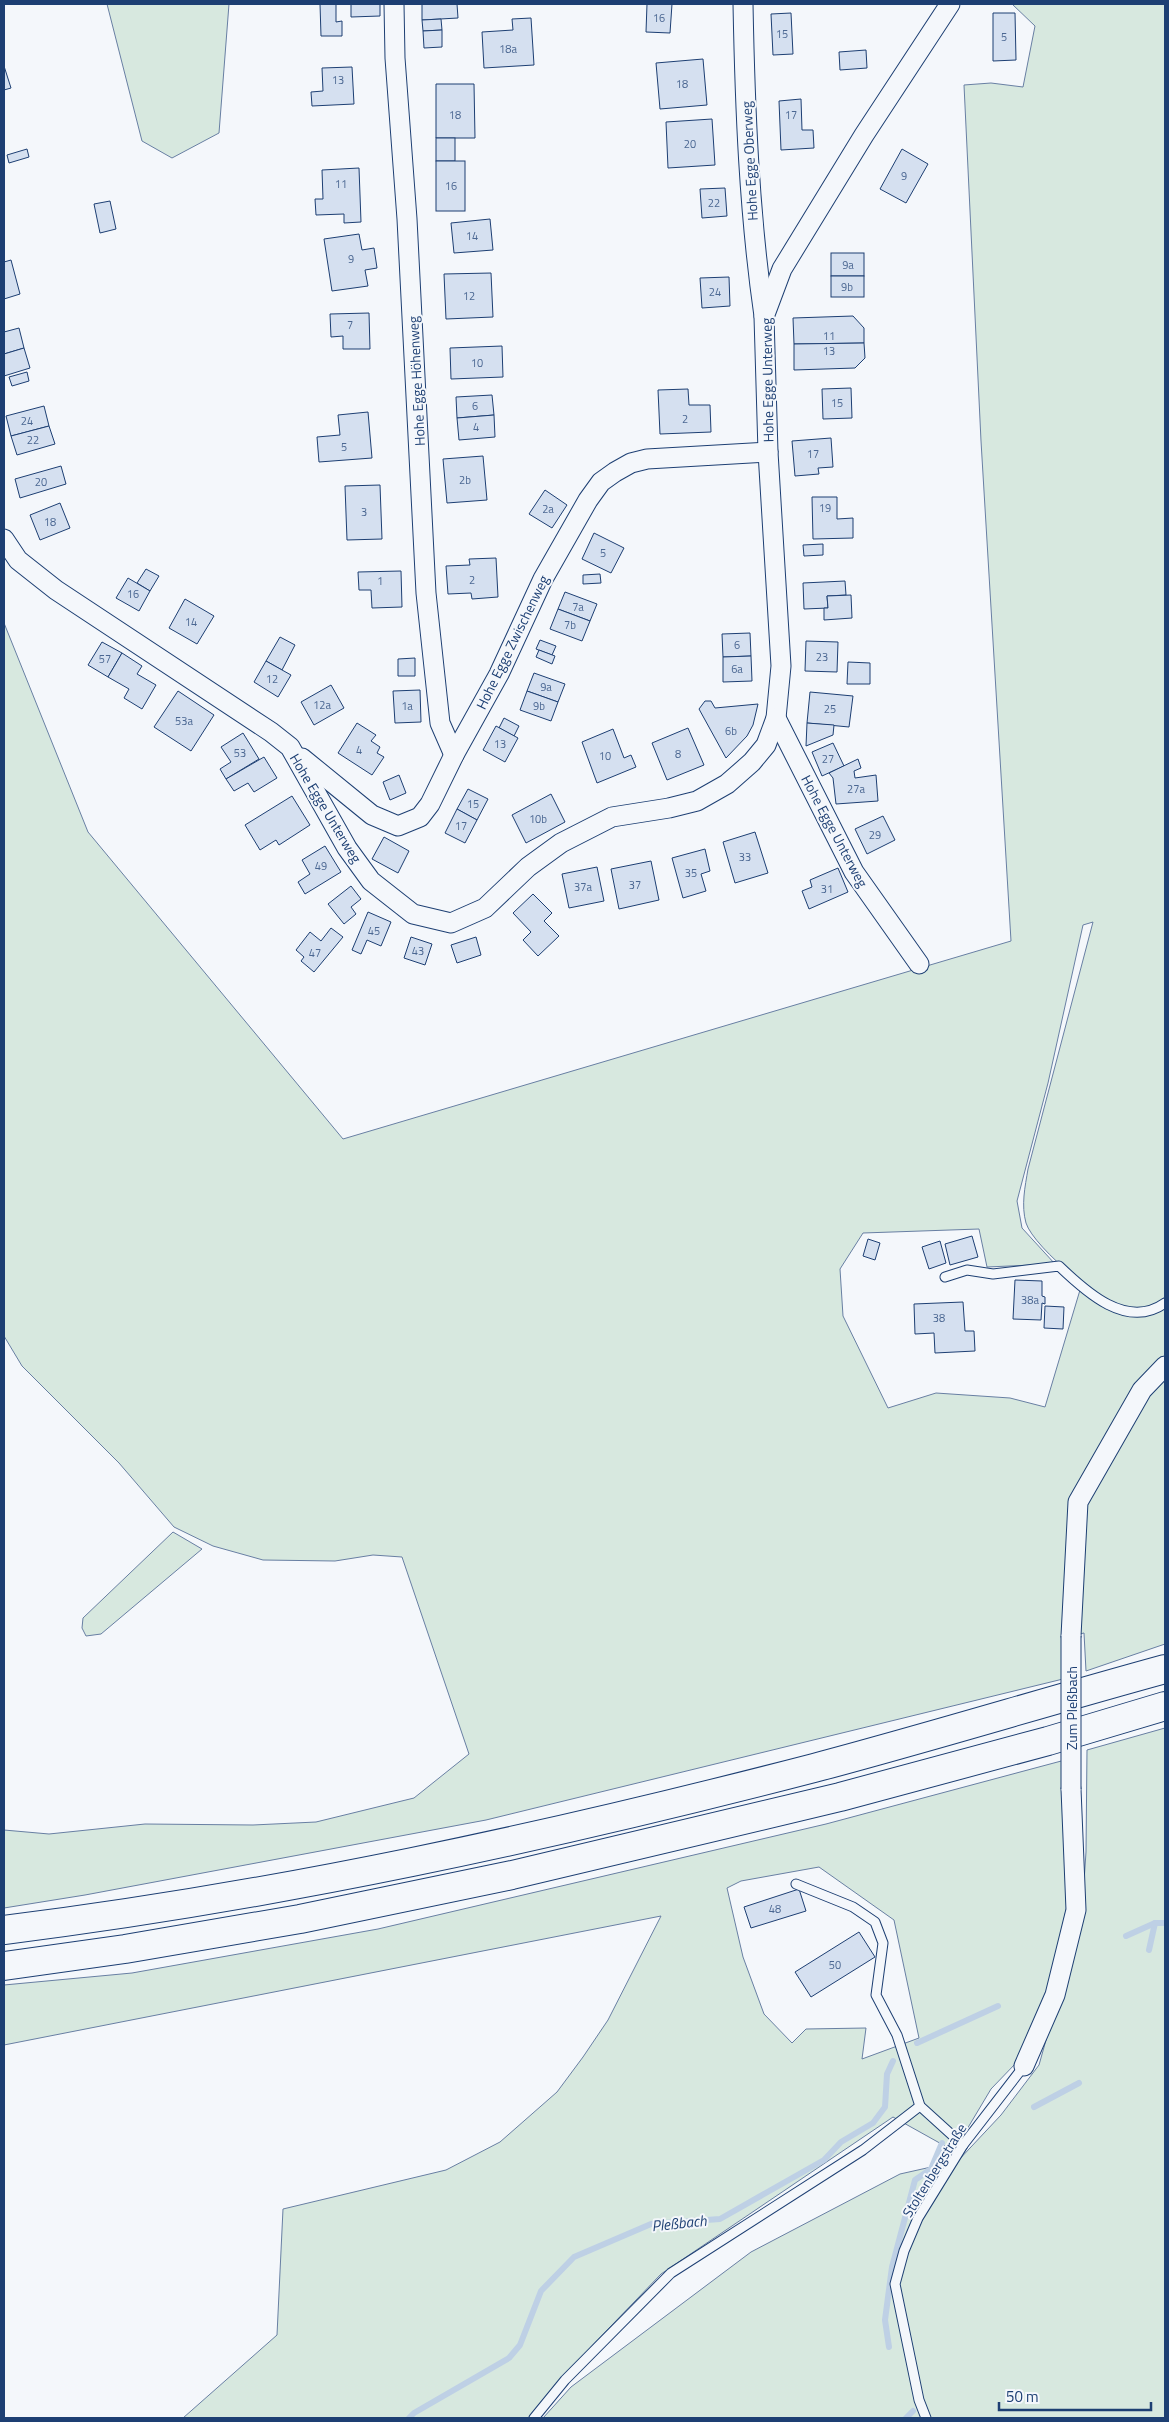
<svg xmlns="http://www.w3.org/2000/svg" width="1169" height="2422" font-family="'Titillium Web',sans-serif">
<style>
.green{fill:#d7e8df;stroke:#687fa3;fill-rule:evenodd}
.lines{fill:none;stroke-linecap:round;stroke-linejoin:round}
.stream{stroke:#bed0e5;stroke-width:6}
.building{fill:#d5e0f0;stroke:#1d3f73}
.service-casing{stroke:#1d3f73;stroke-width:11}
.minor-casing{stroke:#1d3f73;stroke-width:21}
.motorway-casing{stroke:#1d3f73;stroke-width:30}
.service{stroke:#f4f7fb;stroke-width:9}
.minor{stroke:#f4f7fb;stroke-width:19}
.motorway{stroke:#f4f7fb;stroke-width:28}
.minor-bridge-casing{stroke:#1d3f73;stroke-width:21;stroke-linecap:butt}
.minor-bridge{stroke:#f4f7fb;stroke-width:19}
.labels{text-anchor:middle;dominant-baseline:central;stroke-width:4;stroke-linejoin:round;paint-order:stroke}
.number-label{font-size:11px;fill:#4b6792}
.street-label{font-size:14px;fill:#1d3f73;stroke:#f4f7fb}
.water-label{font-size:15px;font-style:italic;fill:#1d3f73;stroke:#f4f7fb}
</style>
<rect width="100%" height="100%" fill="#f4f7fb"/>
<g class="green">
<path d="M 107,4 L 229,4 L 219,133 L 172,158 L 142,141 Z"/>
<path d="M 1012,4 L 1165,4 L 1165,1297 C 1158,1303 1145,1311 1135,1311 C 1108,1310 1034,1248 1026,1223 C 1021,1205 1025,1187 1028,1169 L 1093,922 L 1083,925 L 1048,1083 L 1017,1201 L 1022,1228 L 1055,1264 L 987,1267 L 979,1229 L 863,1233 L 840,1269 L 843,1316 L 888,1408 L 936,1393 L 1010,1398 L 1045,1407 L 1080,1290 C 1105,1307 1136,1328 1165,1308 L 1165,1361 L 1074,1499 L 1063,1679 L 486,1820 L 85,1895 L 4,1908 L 4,1830 L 49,1834 L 145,1824 L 253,1825 L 316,1822 L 414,1798 L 469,1754 L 402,1557 L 373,1555 L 335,1561 L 263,1560 L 213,1546 L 174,1527 L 119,1463 L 22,1366 L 4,1336 L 4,623 L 88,832 L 343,1139 L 1011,941 L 981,441 L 964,85 L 991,83 L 1023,87 L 1035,26 Z"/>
<path d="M 1165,1372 L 1165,1644 L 1086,1671 L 1084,1633 L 1071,1636 L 1080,1502 L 1144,1393 Z"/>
<path d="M 173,1532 L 202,1549 L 101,1634 L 86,1636 L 82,1628 L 83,1618 Z"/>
<path d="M 1165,1728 L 1165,2418 L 929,2418 L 921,2399 L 899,2283 L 906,2253 L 920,2218 L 955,2164 L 1001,2115 L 1039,2065 L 1082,1912 L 1086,1852 L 1087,1750 Z"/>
<path d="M 1065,1760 L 1070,1892 L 1047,1996 L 1016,2063 L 991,2089 L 954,2151 L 893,2117 L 661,2274 L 563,2376 L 528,2418 L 183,2418 L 277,2335 L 283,2209 L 446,2170 L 500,2142 L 557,2092 L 583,2057 L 608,2020 L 661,1916 L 4,2045 L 4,1985 L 132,1973 L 378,1929 L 826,1824 ZM 819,1867 L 894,1920 L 919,2038 L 862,2059 L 866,2028 L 806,2029 L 792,2043 L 764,2014 L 743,1957 L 727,1888 L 741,1881 Z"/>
<path d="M 949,2163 L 915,2218 L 893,2283 L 924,2418 L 543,2418 L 571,2387 L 751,2252 L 900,2174 Z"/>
</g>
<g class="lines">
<g class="stream">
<path d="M 1126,1936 L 1155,1923 L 1165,1923"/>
<path d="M 1149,1950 L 1155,1923"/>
<path d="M 917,2043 L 998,2006"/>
<path d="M 1034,2107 L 1079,2083"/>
<path d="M 889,2347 L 885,2320 L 892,2267 L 915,2180 L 931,2169 L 942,2143"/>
<path d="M 409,2418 L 414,2413 L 509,2358 L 520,2345 L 541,2291 L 574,2257 L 651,2224 L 720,2219 L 824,2160 L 841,2142 L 873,2123 L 885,2107 L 887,2074 L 893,2061"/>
<path d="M 906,2418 L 913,2411"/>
</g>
</g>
<g class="building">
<path d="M 320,4 L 336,4 L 336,22 L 342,21 L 342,36 L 321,36 Z"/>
<path d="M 351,4 L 380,4 L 380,16 L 351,17 Z"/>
<path d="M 422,4 L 457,4 L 458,18 L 422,20 Z"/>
<path d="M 647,4 L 672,4 L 670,33 L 646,32 Z"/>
<path d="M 791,13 L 793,54 L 773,55 L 771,14 Z"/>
<path d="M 993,13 L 1015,13 L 1016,60 L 993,61 Z"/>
<path d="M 531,18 L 534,65 L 484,68 L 482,32 L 513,30 L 512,19 Z"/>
<path d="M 441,19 L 442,30 L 423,31 L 422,20 Z"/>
<path d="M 442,30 L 442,47 L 424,48 L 423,31 Z"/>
<path d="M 866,50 L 867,68 L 840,70 L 839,52 Z"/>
<path d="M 703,59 L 707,105 L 660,109 L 656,63 Z"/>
<path d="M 4,66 L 11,88 L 4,90 Z"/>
<path d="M 352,67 L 354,104 L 312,106 L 311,92 L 323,91 L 322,68 Z"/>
<path d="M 436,84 L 474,84 L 475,138 L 436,138 Z"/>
<path d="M 801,99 L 802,130 L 813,130 L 814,148 L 781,150 L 779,101 Z"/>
<path d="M 712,119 L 715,165 L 668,168 L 666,122 Z"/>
<rect x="436" y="138" width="19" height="23"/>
<path d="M 27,149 L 29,157 L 9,163 L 7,155 Z"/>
<path d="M 902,149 L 928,164 L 906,203 L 880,189 Z"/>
<rect x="436" y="161" width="29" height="50"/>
<path d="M 359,168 L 361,222 L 344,223 L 344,214 L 316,215 L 315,199 L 323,199 L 322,170 Z"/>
<path d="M 725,188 L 727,216 L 702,218 L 700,189 Z"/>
<path d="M 110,201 L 116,229 L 100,233 L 94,204 Z"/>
<path d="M 490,219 L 493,250 L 454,253 L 451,223 Z"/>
<path d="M 359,234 L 362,250 L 374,248 L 377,268 L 365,270 L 368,286 L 332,291 L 324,239 Z"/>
<rect x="831" y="253" width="33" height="23"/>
<path d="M 11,260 L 20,294 L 4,299 L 4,262 Z"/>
<path d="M 491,273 L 493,317 L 446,319 L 444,274 Z"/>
<rect x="831" y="276" width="33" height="21"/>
<path d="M 729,277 L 730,306 L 702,308 L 700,278 Z"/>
<path d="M 369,313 L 370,349 L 343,349 L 343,336 L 331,337 L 330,314 Z"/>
<path d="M 853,316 L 864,328 L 864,343 L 794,344 L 793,318 Z"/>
<path d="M 19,328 L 24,348 L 4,354 L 4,332 Z"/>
<path d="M 864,343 L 865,358 L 855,368 L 794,370 L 794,344 Z"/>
<path d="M 502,346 L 503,377 L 451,379 L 450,348 Z"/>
<path d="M 24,348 L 30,368 L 4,376 L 4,354 Z"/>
<path d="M 27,372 L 29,381 L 12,386 L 9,377 Z"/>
<path d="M 851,388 L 852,418 L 823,419 L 822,389 Z"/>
<path d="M 688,389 L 689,405 L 710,405 L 711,432 L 660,434 L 658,390 Z"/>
<path d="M 492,395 L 494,415 L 457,418 L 456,397 Z"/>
<path d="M 44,406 L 49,426 L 11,436 L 6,416 Z"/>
<path d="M 368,412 L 372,458 L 319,462 L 317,437 L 340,435 L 338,415 Z"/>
<path d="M 494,415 L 495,437 L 459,440 L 457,418 Z"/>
<path d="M 49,426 L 55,444 L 17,455 L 11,436 Z"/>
<path d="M 831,438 L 833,467 L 818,468 L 819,474 L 795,476 L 792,441 Z"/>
<path d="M 483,456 L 487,500 L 447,503 L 443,459 Z"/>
<path d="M 61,466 L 66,484 L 20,498 L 15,479 Z"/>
<path d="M 380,485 L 382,539 L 347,540 L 345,486 Z"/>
<path d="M 545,490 L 567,505 L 552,528 L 529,514 Z"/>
<path d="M 812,497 L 837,497 L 837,519 L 853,518 L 853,538 L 813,539 Z"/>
<path d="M 60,503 L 70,528 L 40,540 L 30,515 Z"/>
<path d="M 594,533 L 624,548 L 611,573 L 582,559 Z"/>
<path d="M 823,544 L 823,555 L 804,556 L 803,545 Z"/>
<path d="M 496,558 L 498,597 L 472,599 L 471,593 L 448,594 L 446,566 L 470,565 L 469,559 Z"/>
<path d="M 146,569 L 159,576 L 150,591 L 137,583 Z"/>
<path d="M 401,571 L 402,607 L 372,608 L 371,590 L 359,590 L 358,572 Z"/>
<path d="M 600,574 L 601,583 L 583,584 L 583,575 Z"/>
<path d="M 128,578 L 150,591 L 139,611 L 116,598 Z"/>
<path d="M 845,581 L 846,595 L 827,596 L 828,608 L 804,609 L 803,583 Z"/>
<path d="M 565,592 L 597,604 L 590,621 L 558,609 Z"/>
<path d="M 851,595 L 852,618 L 824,620 L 824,608 L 828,608 L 827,596 Z"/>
<path d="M 185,599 L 214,616 L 197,644 L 169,628 Z"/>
<path d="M 558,609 L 590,621 L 582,641 L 550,629 Z"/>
<path d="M 750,633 L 751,656 L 723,657 L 722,634 Z"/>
<path d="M 280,637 L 295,645 L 282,670 L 266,661 Z"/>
<path d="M 540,640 L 556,646 L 552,655 L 536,649 Z"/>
<path d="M 806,641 L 838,642 L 837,672 L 805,671 Z"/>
<path d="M 102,642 L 122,653 L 108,677 L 88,665 Z"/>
<path d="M 539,650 L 555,656 L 552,664 L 536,657 Z"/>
<path d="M 122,653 L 142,666 L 137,674 L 156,685 L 142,709 L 124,698 L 129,689 L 108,677 Z"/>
<path d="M 751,656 L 752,681 L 723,682 L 723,657 Z"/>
<path d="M 415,658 L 415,676 L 398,676 L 398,659 Z"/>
<path d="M 266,661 L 291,675 L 278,697 L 254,682 Z"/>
<path d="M 848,662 L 870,663 L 870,684 L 847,684 Z"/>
<path d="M 534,673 L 565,684 L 558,702 L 527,691 Z"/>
<path d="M 331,685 L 344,708 L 314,725 L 301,702 Z"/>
<path d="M 420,690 L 421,722 L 395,723 L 393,691 Z"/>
<path d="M 178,691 L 214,715 L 191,751 L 154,727 Z"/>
<path d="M 527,691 L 558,702 L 551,721 L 520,710 Z"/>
<path d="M 810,692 L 853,696 L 849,727 L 807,723 Z"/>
<path d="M 705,701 L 711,701 L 715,708 L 758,704 L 753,725 L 747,736 L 726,758 L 699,709 Z"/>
<path d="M 504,718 L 519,726 L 514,736 L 499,728 Z"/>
<path d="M 357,723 L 376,735 L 371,741 L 380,747 L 377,753 L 384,757 L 372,775 L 338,753 Z"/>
<path d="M 807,723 L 834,725 L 833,735 L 806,746 Z"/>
<path d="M 496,726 L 518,738 L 505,762 L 483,750 Z"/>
<path d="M 688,728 L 704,765 L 667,780 L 652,743 Z"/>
<path d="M 613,729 L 624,758 L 631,755 L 636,767 L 597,783 L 582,742 Z"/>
<path d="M 243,733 L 259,759 L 226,779 L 220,769 L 231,762 L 221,747 Z"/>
<path d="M 833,743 L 844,766 L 822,776 L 812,752 Z"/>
<path d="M 264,757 L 277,778 L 254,792 L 248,783 L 234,791 L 226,779 Z"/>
<path d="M 858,759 L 861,768 L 854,771 L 855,778 L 876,775 L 878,801 L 836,804 L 833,778 L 829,773 Z"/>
<path d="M 399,775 L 406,793 L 390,800 L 383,782 Z"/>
<path d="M 468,789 L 488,799 L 477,820 L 457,809 Z"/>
<path d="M 551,794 L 565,822 L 526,843 L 512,815 Z"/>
<path d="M 292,796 L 310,825 L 279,845 L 276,840 L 260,850 L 245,825 Z"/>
<path d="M 457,809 L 477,820 L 465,843 L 445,833 Z"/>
<path d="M 883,816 L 895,840 L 867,854 L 855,829 Z"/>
<path d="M 755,832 L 768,873 L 735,883 L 723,842 Z"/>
<path d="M 384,837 L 409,851 L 398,873 L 372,859 Z"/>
<path d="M 325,846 L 341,872 L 305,894 L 298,882 L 310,874 L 302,860 Z"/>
<path d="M 705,849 L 710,871 L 701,874 L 706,891 L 683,898 L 672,858 Z"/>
<path d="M 651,861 L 659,900 L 619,909 L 611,869 Z"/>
<path d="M 597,867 L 604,901 L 569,908 L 562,874 Z"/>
<path d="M 838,868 L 848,892 L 809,909 L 802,891 L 812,887 L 810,880 Z"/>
<path d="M 351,886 L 361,899 L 351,907 L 356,914 L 344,924 L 328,904 Z"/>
<path d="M 533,894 L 552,913 L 544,921 L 559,936 L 538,956 L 523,940 L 531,932 L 513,913 Z"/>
<path d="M 368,912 L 391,922 L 381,946 L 367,940 L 361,954 L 352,950 Z"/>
<path d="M 331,928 L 343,937 L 314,972 L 301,961 L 304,957 L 296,950 L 310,932 L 321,941 Z"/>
<path d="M 411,937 L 432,944 L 425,965 L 404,958 Z"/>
<path d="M 476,937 L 481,955 L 457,963 L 451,945 Z"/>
<path d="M 972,1236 L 978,1257 L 950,1265 L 945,1244 Z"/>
<path d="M 868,1239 L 880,1243 L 875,1260 L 863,1256 Z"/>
<path d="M 940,1241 L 946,1263 L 929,1269 L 922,1247 Z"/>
<path d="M 1015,1280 L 1042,1281 L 1042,1296 L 1045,1297 L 1045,1304 L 1042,1303 L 1041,1320 L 1013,1319 Z"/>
<path d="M 963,1302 L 965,1331 L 974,1331 L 975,1351 L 935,1353 L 934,1333 L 915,1334 L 914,1304 Z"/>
<path d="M 1045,1306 L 1064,1307 L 1063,1329 L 1044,1328 Z"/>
<path d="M 799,1889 L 806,1911 L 751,1928 L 744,1907 Z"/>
<path d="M 859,1932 L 875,1957 L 811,1997 L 795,1972 Z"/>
</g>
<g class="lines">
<defs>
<g id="service">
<path d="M 945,1277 L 967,1270 L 993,1274 L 1059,1266 C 1086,1292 1127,1330 1165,1303"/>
<path d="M 796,1884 L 853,1907 L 875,1922 L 883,1943 L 876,1995 L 897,2035 L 920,2106 L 963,2145"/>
<path d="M 534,2418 L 565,2380 L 671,2273 L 863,2150 L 920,2106"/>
<path d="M 926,2418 L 919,2400 L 895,2284 L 904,2251 L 918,2218 L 963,2145 L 1024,2066"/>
</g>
<g id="minor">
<path d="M 394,4 L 395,58 L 407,219 L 426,593 L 440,723 L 454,755"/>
<path d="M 743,4 C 745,108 749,212 764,316"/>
<path d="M 4,539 L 18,560 L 56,590 L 271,732 L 290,747 L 347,848 L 371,881 L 413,914 L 451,923 L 485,908 L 528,867 L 561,843 L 612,817 L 669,808 L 697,801 L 727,784 L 752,762 L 766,745 L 776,718 L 781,666 L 768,452 L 764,317 L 782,269 L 864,135 L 950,4"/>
<path d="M 776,718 L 854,872 L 919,964"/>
<path d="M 302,758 L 372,815 L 398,826 L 420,817 L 430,804 L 454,755 L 499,674 L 543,579 L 588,500 L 601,482 L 615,472 L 631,463 L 647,459 L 768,452"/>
<path d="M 1071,1636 L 1078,1502 L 1142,1390 L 1165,1366"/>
<path d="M 1024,2066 L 1055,1995 L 1076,1910 L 1071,1789"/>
</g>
<g id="motorway">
<path d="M 4,1930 C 277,1896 548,1837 814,1768 C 931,1737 1048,1701 1165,1669"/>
<path d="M 4,1966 L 125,1949 L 300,1919 L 512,1875 L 840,1797 L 1048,1741 L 1165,1706"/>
</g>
</defs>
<use href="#service" class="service-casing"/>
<use href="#minor" class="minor-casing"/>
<use href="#motorway" class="motorway-casing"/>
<use href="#service" class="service"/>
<use href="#minor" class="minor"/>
<use href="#motorway" class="motorway"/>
<defs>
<path id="minor-bridge" d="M 1071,1789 L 1071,1636"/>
</defs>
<use href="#minor-bridge" class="minor-bridge-casing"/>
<use href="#minor-bridge" class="minor-bridge"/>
</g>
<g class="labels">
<g class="number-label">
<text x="659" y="18">16</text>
<text x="782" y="34">15</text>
<text x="1004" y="37">5</text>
<text x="508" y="49">18a</text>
<text x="338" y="80">13</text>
<text x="682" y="84">18</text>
<text x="455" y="115">18</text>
<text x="791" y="115">17</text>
<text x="690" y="144">20</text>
<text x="904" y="176">9</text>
<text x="341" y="184">11</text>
<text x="451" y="186">16</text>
<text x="714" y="203">22</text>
<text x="472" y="236">14</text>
<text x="351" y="259">9</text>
<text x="848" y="265">9a</text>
<text x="847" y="287">9b</text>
<text x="715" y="292">24</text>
<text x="469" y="296">12</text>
<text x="350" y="325">7</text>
<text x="829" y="336">11</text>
<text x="829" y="351">13</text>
<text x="477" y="363">10</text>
<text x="837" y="403">15</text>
<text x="475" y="406">6</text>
<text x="685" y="419">2</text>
<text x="27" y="421">24</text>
<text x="476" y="427">4</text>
<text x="33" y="440">22</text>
<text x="344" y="447">5</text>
<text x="813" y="454">17</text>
<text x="465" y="480">2b</text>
<text x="41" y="482">20</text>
<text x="825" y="508">19</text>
<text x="548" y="509">2a</text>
<text x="364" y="512">3</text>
<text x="50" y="522">18</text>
<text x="603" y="553">5</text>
<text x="472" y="580">2</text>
<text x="380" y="581">1</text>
<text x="133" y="594">16</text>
<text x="578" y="607">7a</text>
<text x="191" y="622">14</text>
<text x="570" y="625">7b</text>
<text x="737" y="645">6</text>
<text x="822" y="657">23</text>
<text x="105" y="659">57</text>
<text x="737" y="669">6a</text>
<text x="272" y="679">12</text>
<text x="546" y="687">9a</text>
<text x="322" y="705">12a</text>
<text x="407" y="706">1a</text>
<text x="539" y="706">9b</text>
<text x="830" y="709">25</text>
<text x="184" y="721">53a</text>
<text x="731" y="731">6b</text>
<text x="500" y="744">13</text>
<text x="359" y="750">4</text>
<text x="240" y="753">53</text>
<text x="678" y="754">8</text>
<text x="605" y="756">10</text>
<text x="828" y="759">27</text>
<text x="856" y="789">27a</text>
<text x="473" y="804">15</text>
<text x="538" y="819">10b</text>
<text x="461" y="826">17</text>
<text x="875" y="835">29</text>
<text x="745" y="857">33</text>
<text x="321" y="866">49</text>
<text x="691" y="873">35</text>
<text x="635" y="885">37</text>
<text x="583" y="887">37a</text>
<text x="827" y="889">31</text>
<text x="374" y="931">45</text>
<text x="418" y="951">43</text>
<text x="315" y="953">47</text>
<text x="1030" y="1300">38a</text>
<text x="939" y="1318">38</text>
<text x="775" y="1909">48</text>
<text x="835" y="1965">50</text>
</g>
<g class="street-label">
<text transform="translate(749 161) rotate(-93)">Hohe Egge Oberweg</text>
<text transform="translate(767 380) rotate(-91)">Hohe Egge Unterweg</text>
<text transform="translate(416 381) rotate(-93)">Hohe Egge Höhenweg</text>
<text transform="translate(512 642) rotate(-64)">Hohe Egge Zwischenweg</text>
<text transform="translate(326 808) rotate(59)">Hohe Egge Unterweg</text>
<text transform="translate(835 831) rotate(62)">Hohe Egge Unterweg</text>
<text transform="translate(1071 1708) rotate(-90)">Zum Pleßbach</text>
<text transform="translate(934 2170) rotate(-58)">Stoltenbergstraße</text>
</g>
<g class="water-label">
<text transform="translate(679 2223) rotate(-6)">Pleßbach</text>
</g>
</g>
<rect width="1169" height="2422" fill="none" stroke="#1d3f73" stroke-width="10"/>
<path d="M999 2402v8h152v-8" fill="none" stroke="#1d3f73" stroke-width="2.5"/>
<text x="1006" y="2402" font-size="15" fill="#1d3f73" stroke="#f4f7fb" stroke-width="4" paint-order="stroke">50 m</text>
</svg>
